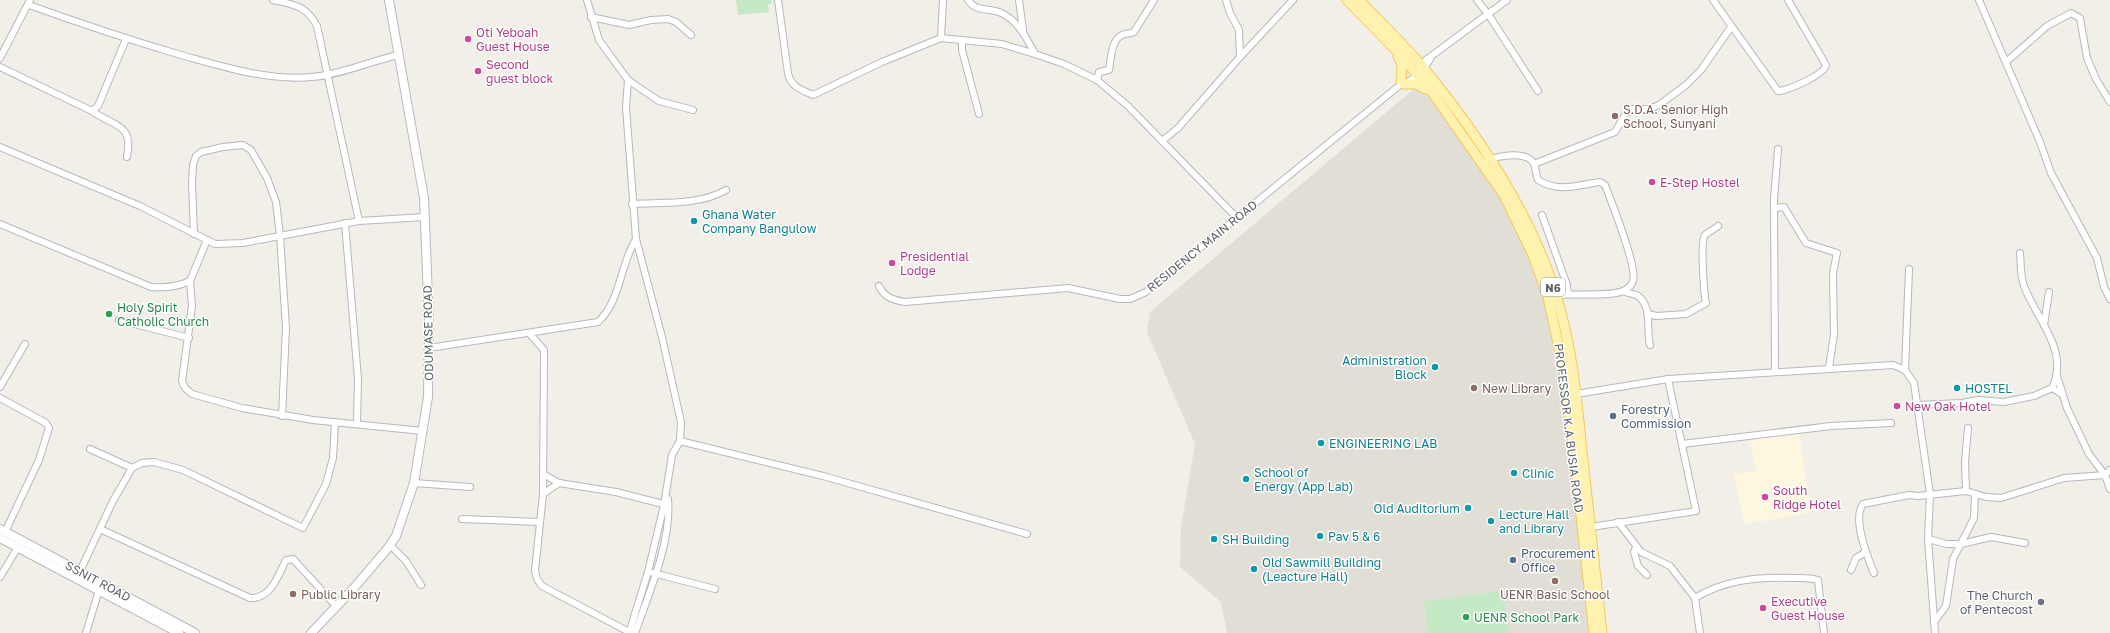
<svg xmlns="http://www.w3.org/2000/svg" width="2110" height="633" font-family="'Golos Text',sans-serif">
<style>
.commercial{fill:#fef7e0}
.education{fill:#e1ded6}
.green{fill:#c5e8c5}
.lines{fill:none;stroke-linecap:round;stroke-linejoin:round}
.street-casing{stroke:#b5b8bc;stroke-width:8}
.secondary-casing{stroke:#b6babf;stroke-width:10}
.primary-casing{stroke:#f2c960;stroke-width:11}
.street{stroke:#fff;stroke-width:6}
.secondary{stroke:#fff;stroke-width:8}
.primary{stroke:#fff2af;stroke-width:9}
.hotel-dot{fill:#d1479c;stroke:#fff;stroke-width:1.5}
.education-dot{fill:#8d6e63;stroke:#fff;stroke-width:1.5}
.culture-dot{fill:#0f9aa8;stroke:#fff;stroke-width:1.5}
.leisure-dot{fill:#2e9e5b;stroke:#fff;stroke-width:1.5}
.service-dot{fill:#5c6f8a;stroke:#fff;stroke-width:1.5}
.worship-dot{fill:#6b7280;stroke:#fff;stroke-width:1.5}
.labels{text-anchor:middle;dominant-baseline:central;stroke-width:3;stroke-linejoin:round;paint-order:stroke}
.shield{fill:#fff;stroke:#8f9295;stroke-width:1}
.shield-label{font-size:11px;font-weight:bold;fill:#5f6368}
.hotel-label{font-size:12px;fill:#b23c85;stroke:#fff;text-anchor:start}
.education-label{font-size:12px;fill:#785e54;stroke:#fff;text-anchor:start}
.culture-label{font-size:12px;fill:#0d838f;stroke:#fff;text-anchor:start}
.street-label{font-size:12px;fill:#5f6368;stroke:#fff}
.leisure-label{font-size:12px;fill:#27864d;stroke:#fff;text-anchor:start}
.service-label{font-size:12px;fill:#4e5e75;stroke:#fff;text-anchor:start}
.worship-label{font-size:12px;fill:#5b616d;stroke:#fff;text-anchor:end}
</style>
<rect width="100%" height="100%" fill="#f1efe8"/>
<path class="commercial" d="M 1799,432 L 1811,513 L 1744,524 L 1734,474 L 1756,470 L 1750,439 Z"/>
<path class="education" d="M 1421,83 L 1497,192 L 1533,255 L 1559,351 L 1594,633 L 1227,633 L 1221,602 L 1180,567 L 1181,527 L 1195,444 L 1147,332 L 1150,312 Z"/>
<g class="green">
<path d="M 736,0 L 771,0 L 771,4 L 768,4 L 769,12 L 738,15 Z"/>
<path d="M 1503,591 L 1509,633 L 1428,633 L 1424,601 Z"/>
</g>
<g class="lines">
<defs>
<g id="street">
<path d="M 273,0 C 294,5 306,5 317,26 L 359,221"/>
<path d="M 587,0 L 599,40 L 628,80 L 659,101 L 693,110"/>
<path d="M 778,0 L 788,73 C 791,87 800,89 813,95 L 882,62 L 941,38 L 1002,44 L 1035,54 L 1064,64 L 1097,80 L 1128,106 L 1237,218"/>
<path d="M 968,0 C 976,12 987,8 999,12 C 1017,19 1026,37 1035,54"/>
<path d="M 1019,0 L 1023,30"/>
<path d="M 1226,0 L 1230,13 L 1239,30 L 1240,57"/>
<path d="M 1507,0 L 1488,14 L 1538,91"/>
<path d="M 1713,0 L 1778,91 L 1780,91 C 1790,89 1824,75 1826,65 L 1788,0"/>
<path d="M 1979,0 L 2040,142 L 2051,173 L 2097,258 L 2104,287 L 2110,299"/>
<path d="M 29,5 C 79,23 130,40 181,55 C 224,67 268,81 312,77 C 340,75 371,61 398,55"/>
<path d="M 591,17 L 629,25 L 651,20 L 668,19 L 676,22 L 691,35"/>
<path d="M 941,38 L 943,0"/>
<path d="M 962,40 L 962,50 L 979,114"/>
<path d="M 0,58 L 30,0"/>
<path d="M 1426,60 L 1488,14 L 1477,0"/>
<path d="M 2006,62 L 2047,26 L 2071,13 L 2080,18 L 2087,58 L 2096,79 L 2110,102"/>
<path d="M 0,67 L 92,111 L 98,106 L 126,39"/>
<path d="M 628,80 L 626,107 L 636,239 L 662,337 L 681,422 L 680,441"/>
<path d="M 1097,80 L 1099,72 L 1109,70 C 1111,60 1111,40 1122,35 C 1126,33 1130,34 1134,32 L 1154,0"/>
<path d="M 92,111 C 114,127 134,123 127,157"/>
<path d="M 1162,141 L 1178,128 L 1240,57 L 1293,0"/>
<path d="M 0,147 L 140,206 L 215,244 L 243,243 L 359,221 L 425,217"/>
<path d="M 1488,160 C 1499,156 1527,150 1534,164 C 1536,169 1536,175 1538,180 C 1558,193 1578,185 1600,182 L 1605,185 C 1611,201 1638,268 1633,281 C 1632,286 1627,289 1623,291 C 1610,297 1572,293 1556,295"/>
<path d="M 1534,164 L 1615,132 L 1626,113 L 1632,109 L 1649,109 L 1659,105 L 1686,85 L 1701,70 L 1731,27"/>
<path d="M 632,204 C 662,202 698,206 726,190"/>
<path d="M 1774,208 L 1784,207 L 1806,243 L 1837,253 L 1833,273 L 1834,335 L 1829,367"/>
<path d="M 1542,215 L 1567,285 L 1568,294"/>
<path d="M 345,223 L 358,379 L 357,424"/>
<path d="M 0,224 L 151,287 C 165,288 177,287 190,281 L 207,240"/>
<path d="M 194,234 L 192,183 L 193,165 L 196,156 L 201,152 L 223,147 L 243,145 L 251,150 L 267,178 L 276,202 L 280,235 L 286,328 L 282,416"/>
<path d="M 2020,253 C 2021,264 2020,275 2024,286 C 2037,320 2070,351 2052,388"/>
<path d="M 190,281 L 192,306 L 182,381 L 185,388 L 192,394 L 242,408 L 313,420 L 423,431"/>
<path d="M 879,286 C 884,297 893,300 905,302 L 1068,288 L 1120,299 L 1130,299 L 1146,292 L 1400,85 C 1412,82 1424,70 1430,59"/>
<path d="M 1623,291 C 1627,293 1635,294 1638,296 C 1653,307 1646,331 1650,345"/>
<path d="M 1648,314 L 1656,316 L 1686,314 L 1706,303 C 1704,294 1700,241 1705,235 C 1708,232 1715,229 1718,226"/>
<path d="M 119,320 L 189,338"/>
<path d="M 2044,325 L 2049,292"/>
<path d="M 529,333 L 544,350 L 544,356 L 543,494 L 535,571 L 537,579 L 542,586 L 629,632 L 635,633"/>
<path d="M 429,348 L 598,322 C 621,301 620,264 636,239"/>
<path d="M 1905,370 L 1909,269"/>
<path d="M 1775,372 L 1774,199 L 1778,149"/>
<path d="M 2057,376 L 2067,408 L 2089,454 L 2105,475 L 2110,489"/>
<path d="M 0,387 L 25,344"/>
<path d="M 1576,394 L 1668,379 L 1893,365 L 1905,370 L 1914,383 L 1930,494 L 1928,539 L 1935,633"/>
<path d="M 0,398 L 46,423 L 49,428 L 39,460 L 5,532"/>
<path d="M 1917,405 L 1962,403 L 1978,400 L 2004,402 L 2034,396 L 2052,388 L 2062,394"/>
<path d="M 1682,444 L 1831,426 L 1891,423"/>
<path d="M 90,449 L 132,468"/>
<path d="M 543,474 L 559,483 L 616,492 L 667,505"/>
<path d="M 414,483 L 470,487"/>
<path d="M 1966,491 L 1965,462 L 1968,428"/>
<path d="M 543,494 L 559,483"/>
<path d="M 462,519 L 540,522"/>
<path d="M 1618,522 L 1641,552 L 1670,566 L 1695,598"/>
<path d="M 1591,527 L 1696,511 L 1668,379"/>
<path d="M 100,529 L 250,598 C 271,599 278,576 286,560 L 293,559 L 336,606"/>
<path d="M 1928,539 L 1947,544 L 1961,544 L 1991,537 L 2025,543"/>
<path d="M 390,545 L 406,561 L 421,585"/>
<path d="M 1636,547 L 1634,552 L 1638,566 L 1647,575"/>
<path d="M 1851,570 L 1856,558 L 1866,552"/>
<path d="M 80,571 L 113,501 L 132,468 L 142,463 L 154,462 L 183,470 L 303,528 L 326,484 L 333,458 L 335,422"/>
<path d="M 653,573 L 715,589"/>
<path d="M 1874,573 C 1867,556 1852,519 1863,504 L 1909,495 L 1918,496 L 1966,491 L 1986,497 L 2001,498 L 2064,478 L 2105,475 L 2110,470"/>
<path d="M 0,577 L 18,547"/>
<path d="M 1934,622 L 1946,606 L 1953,559 L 1974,518 L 1975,494"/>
<path d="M 86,633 L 99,590"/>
<path d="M 629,633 L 648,572 L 664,505 L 672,455 L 680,441 L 823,476 L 1027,534"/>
<path d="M 635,633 C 649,593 672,541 668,499"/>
<path d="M 1700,633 L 1695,598 C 1724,580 1757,577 1790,578 C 1799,578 1809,577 1818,580 L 1824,633"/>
</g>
<g id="secondary">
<path d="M 0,529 L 195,633"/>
<path d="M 0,538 L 179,633"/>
<path d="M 311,633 L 353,589 L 388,548 L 396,536 L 414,483 L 428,397 L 429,322 L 424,198 L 389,0"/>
</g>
<g id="primary">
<path d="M 1347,0 L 1396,50 L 1432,92 L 1504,195 L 1533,255 L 1548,297 L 1566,380 L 1594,633"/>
<path d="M 1359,0 C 1380,22 1402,43 1422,66 C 1478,134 1530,211 1556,295 C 1572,346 1577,399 1582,451 C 1589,512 1595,572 1602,633"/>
<path d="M 1398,56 L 1402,65 L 1401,80"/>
<path d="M 1404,84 L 1416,84 L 1426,89"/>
</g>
</defs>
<use href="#street" class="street-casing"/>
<use href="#secondary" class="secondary-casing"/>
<use href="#primary" class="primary-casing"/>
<use href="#street" class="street"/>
<use href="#secondary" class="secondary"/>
<use href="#primary" class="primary"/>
</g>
<g class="hotel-dot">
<circle cx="468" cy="39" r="4"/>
<circle cx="478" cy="71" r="4"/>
<circle cx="1652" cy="182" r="4"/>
<circle cx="892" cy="263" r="4"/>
<circle cx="1897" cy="406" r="4"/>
<circle cx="1765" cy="497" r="4"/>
<circle cx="1763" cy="608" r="4"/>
</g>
<g class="education-dot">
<circle cx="1615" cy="116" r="4"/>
<circle cx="1474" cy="388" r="4"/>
<circle cx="1555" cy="581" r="4"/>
<circle cx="293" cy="594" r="4"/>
</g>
<g class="culture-dot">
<circle cx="694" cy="221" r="4"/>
<circle cx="1435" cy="367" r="4"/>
<circle cx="1957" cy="388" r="4"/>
<circle cx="1321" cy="443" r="4"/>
<circle cx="1514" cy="473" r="4"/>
<circle cx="1246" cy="479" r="4"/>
<circle cx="1468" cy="508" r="4"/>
<circle cx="1491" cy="521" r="4"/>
<circle cx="1320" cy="536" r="4"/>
<circle cx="1214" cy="539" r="4"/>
<circle cx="1254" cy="569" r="4"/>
</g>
<g class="leisure-dot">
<circle cx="109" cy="314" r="4"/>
<circle cx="1466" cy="617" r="4"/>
</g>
<g class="service-dot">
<circle cx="1613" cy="416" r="4"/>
<circle cx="1513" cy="560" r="4"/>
</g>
<circle class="worship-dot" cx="2041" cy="602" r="4"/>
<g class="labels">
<rect class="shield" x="1541" y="278" width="24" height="18" rx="3"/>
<g class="shield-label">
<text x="1553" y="287">N6</text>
</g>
<g class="hotel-label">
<text x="476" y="32">Oti Yeboah<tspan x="476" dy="14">Guest House</tspan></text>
<text x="486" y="64">Second<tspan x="486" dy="14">guest block</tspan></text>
<text x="1660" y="182">E-Step Hostel</text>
<text x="900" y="256">Presidential<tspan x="900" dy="14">Lodge</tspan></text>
<text x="1905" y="406">New Oak Hotel</text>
<text x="1773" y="490">South<tspan x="1773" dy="14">Ridge Hotel</tspan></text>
<text x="1771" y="601">Executive<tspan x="1771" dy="14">Guest House</tspan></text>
</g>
<g class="education-label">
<text x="1623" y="109">S.D.A. Senior High<tspan x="1623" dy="14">School, Sunyani</tspan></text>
<text x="1482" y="388">New Library</text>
<text x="301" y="594">Public Library</text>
<text x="1555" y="594" text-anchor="middle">UENR Basic School</text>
</g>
<g class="culture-label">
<text x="702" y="214">Ghana Water<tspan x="702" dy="14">Company Bangulow</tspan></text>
<text x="1427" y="360" text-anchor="end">Administration<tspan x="1427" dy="14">Block</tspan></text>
<text x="1965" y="388">HOSTEL</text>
<text x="1329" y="443">ENGINEERING LAB</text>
<text x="1254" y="472">School of<tspan x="1254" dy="14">Energy (App Lab)</tspan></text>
<text x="1522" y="473">Clinic</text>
<text x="1460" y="508" text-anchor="end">Old Auditorium</text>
<text x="1499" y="514">Lecture Hall<tspan x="1499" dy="14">and Library</tspan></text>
<text x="1328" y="536">Pav 5 &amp; 6</text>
<text x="1222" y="539">SH Building</text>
<text x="1262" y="562">Old Sawmill Building<tspan x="1262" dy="14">(Leacture Hall)</tspan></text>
</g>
<g class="street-label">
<text transform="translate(1202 246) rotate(-39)">RESIDENCY MAIN ROAD</text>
<text transform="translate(428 333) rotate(-91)">ODUMASE ROAD</text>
<text transform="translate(1569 428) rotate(83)">PROFESSOR K.A BUSIA ROAD</text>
<text transform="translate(98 581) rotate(28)">SSNIT ROAD</text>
</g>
<g class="leisure-label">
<text x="117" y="307">Holy Spirit<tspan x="117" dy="14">Catholic Church</tspan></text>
<text x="1474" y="617">UENR School Park</text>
</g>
<g class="service-label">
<text x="1621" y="409">Forestry<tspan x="1621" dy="14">Commission</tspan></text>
<text x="1521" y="553">Procurement<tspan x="1521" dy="14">Office</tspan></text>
</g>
<g class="worship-label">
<text x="2033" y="595">The Church<tspan x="2033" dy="14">of Pentecost</tspan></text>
</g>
</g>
</svg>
